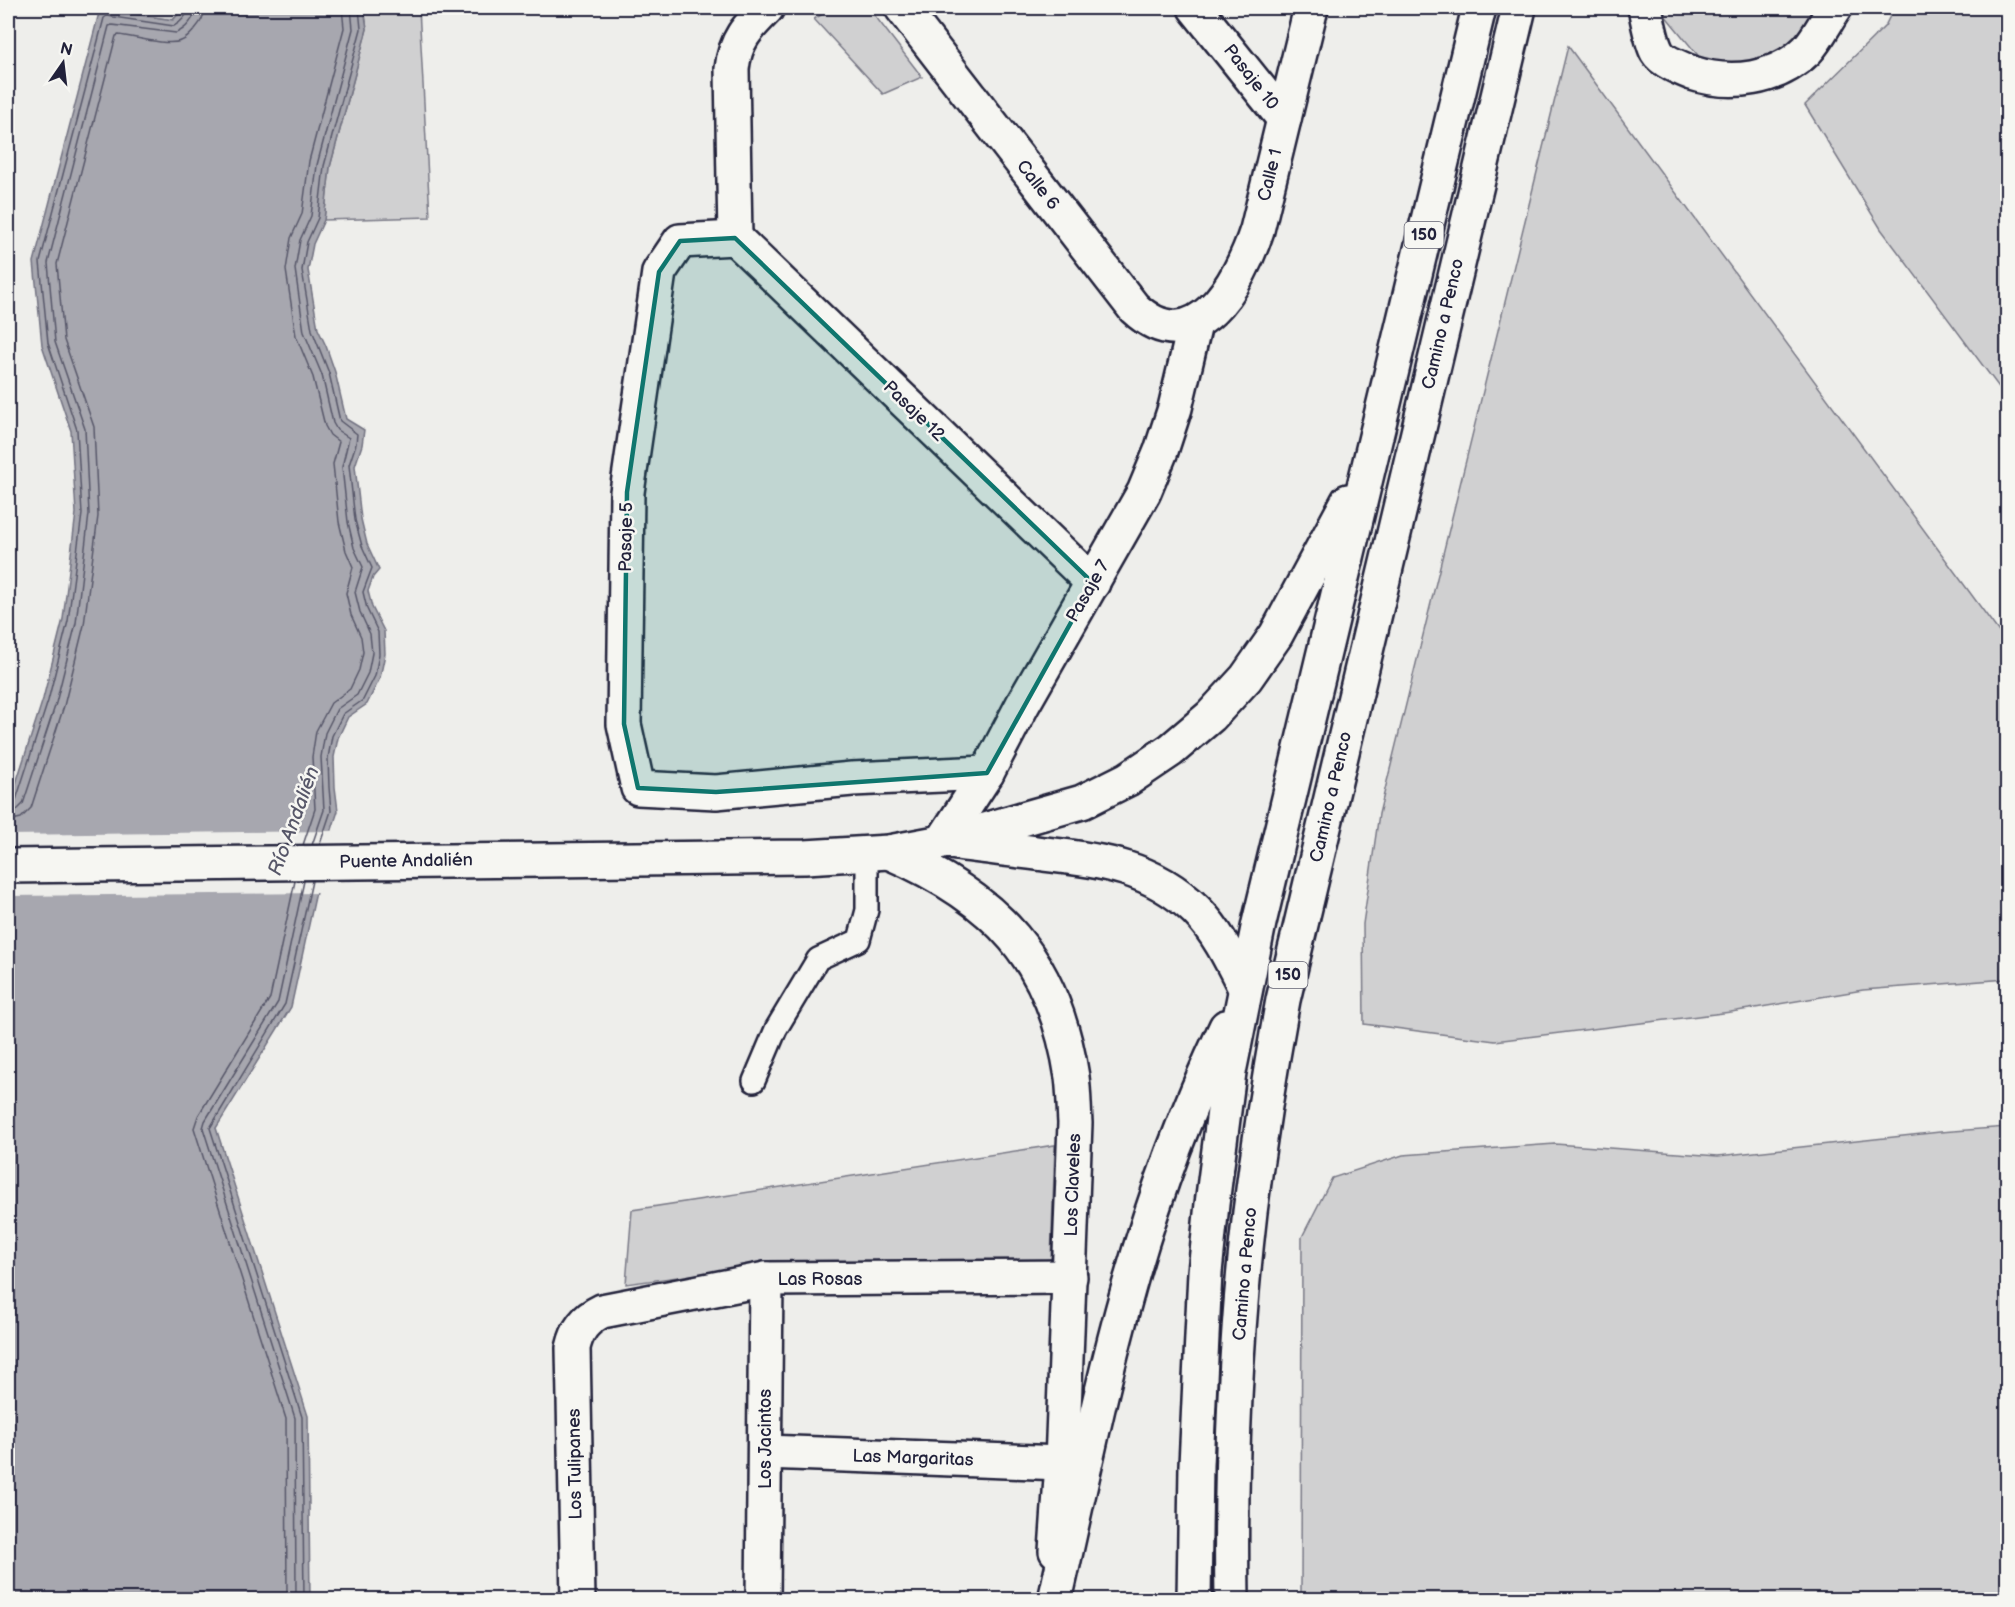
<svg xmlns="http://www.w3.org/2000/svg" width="2015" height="1607" font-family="'Balsamiq Sans',sans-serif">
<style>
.green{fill:#d0d0d1;stroke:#797986;stroke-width:1.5}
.water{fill:#a7a7af;stroke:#727281;stroke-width:1.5}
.pier{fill:#eeeeeb}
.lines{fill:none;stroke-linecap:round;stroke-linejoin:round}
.shore{stroke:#575769;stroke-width:1.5}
.service-casing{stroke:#22223b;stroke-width:26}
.minor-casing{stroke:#22223b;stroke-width:38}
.tertiary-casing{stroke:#22223b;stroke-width:38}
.secondary-casing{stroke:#22223b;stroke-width:38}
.trunk-casing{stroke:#22223b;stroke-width:38}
.service{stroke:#f6f6f2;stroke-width:21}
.minor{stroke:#f6f6f2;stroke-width:33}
.tertiary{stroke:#f6f6f2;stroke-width:33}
.secondary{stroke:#f6f6f2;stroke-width:33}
.trunk{stroke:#f6f6f2;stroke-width:33}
.marked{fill:#0f766e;fill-opacity:0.2;stroke:#0f766e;stroke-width:4.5;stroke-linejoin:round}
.labels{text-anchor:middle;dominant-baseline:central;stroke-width:5;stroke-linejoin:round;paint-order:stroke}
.shield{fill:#f6f6f2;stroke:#626272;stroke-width:1.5}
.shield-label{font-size:16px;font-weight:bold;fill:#22223b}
.street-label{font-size:18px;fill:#22223b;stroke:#f6f6f2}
.water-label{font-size:20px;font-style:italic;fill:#575769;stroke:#f6f6f2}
</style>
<rect width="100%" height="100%" fill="#eeeeeb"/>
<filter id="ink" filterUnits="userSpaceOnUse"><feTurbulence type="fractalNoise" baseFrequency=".0167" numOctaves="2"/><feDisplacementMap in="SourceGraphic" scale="12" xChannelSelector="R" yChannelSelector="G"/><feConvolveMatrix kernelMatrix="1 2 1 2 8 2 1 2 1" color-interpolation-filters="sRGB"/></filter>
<g filter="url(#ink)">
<g class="green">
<path d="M 100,8 L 184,8 L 173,20 L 100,9 Z"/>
<path d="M 364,8 L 419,8 L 430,217 L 324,220 L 330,167 L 367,29 Z"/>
<path d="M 833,8 L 869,8 L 922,77 L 883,94 L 814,19 Z"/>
<path d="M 1659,8 L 1827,8 L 1819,25 L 1724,87 Z"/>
<path d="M 1894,8 L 2007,8 L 2007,398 L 1881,229 L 1805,105 L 1885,26 Z"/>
<path d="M 1568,46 L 2007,643 L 2007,979 L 1863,990 L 1731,1012 L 1495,1041 L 1364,1024 L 1363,924 L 1379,814 Z"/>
<path d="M 2007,1127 L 2007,1599 L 1301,1599 L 1302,1237 L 1332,1178 L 1403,1155 L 1555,1144 L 1718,1156 L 1940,1132 Z"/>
<path d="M 1055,1145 L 1051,1260 L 790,1262 L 626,1284 L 632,1210 Z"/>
</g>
<path class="water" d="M 184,8 L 364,8 L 367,29 L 330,167 L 324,220 L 313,244 L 308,270 L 318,329 L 326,346 L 335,372 L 346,419 L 364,430 L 362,445 L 355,466 L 361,519 L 367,544 L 379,570 L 373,577 L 368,591 L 372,607 L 384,631 L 385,654 L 380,678 L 367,704 L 348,717 L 338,738 L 334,757 L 335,787 L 338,811 L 325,851 L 291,1007 L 216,1128 L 308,1416 L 310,1599 L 10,1599 L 8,1531 L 8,808 L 43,699 L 63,619 L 76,513 L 71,431 L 42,345 L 34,262 L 100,9 L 173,20 Z"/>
<path class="pier" d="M 334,831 L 327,851 L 319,893 L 8,896 L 8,835 Z"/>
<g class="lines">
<g class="shore">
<path d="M 8,805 L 13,804 L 16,800 L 48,701 L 68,621 L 82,514 L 77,430 L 48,343 L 40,262 L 104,18 L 107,16 L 174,26 C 180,23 188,15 188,8"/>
<path d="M 8,812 L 17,810 L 23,804 L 56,703 L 76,623 L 89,514 L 85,429 L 55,342 L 48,263 L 109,26 L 112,25 L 176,33 C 186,29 195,18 196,8"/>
<path d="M 8,821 L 21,818 L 31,808 L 64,706 L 84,625 L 98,516 L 94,427 L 64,340 L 57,264 L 116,36 L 119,35 C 135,37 167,46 181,41 C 187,39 191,34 195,29 C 201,22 204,17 205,8"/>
<path d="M 320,844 L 331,811 L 329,787 L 328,758 L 332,736 L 343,714 L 363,700 L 375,676 L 379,654 L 378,632 L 367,609 L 363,592 L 372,568 L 362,546 L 355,520 L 349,465 L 356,444 L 357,434 L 340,421 L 329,373 L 312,330 L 302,270 L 307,242 L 318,218 L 324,166 L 361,29 L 359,8"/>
<path d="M 303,845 L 315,809 L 312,757 L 316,731 L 331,703 L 350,689 L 359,670 L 363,652 L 361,637 L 351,615 L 346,593 L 353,567 L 346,551 L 339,522 L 333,464 L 339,442 L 330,435 L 325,426 L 313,377 L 296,336 L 286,270 L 291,238 L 302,214 L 309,161 L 344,28 L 342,8"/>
<path d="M 312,845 L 324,810 L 321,757 L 325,733 L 337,709 L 357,695 L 368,673 L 372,653 L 370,634 L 360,612 L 355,592 L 363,567 L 354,548 L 348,522 L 342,467 L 349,438 L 337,430 L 333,423 L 322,375 L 304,332 L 295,269 L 300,240 L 311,216 L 317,165 L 353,29 L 351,8"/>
<path d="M 287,1600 L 286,1419 L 194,1128 L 198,1116 L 270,998 L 295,881"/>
<path d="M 296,1600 L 295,1418 L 203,1128 L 205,1121 L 278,1002 L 304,881"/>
<path d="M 304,1600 L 302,1417 L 210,1128 L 285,1004 L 312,881"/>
</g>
<defs>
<path id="service" d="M 754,1081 L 776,1029 L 818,959 L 859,940 L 867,910 L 867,853"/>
<g id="minor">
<path d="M 902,8 L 1134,308 C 1195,365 1240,282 1257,230 L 1311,8"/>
<path d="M 1195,8 L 1284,119"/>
<path d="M 1645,8 C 1648,20 1651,41 1657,52 C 1662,61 1682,69 1692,73 C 1731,86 1777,80 1807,50 C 1818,38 1826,21 1835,8"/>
<path d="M 735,238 L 680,241 L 659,272 L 627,492 L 624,724 L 638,788 L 716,792 L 852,779 L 987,773"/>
<path d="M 735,238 L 1093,583"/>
<path d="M 735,238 L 732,69 C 735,40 747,28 767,8"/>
<path d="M 942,842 L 987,773 L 1023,704 L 1144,492 L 1161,451 L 1175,408 L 1195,324"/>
<path d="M 765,1452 L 1062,1463"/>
<path d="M 578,1600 L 573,1348 C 577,1330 585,1319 602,1311 L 766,1279 L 1070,1277"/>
<path d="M 763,1600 L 766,1279"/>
</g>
<path id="tertiary" d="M 889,852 C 996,898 1054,959 1072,1077 C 1074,1092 1074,1108 1075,1123 L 1062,1463 L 1056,1551"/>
<path id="secondary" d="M 8,866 L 805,857 L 889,852 L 942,842"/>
<g id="trunk">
<path d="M 942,842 L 1082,802 L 1128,779 L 1171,750 L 1211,716 L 1246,678 L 1276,635 L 1348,501"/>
<path d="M 956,843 C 985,847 1014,850 1044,854 C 1101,860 1152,867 1196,910 C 1218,932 1231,960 1245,988"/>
<path d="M 1055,1600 C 1079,1495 1100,1389 1129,1286 C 1154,1197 1186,1111 1226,1027"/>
<path d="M 1194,1600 L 1196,1465 L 1205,1272 L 1212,1204 L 1229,1072 L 1259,923 L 1479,8"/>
<path d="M 1232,1600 C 1230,1471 1235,1340 1250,1212 C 1259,1141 1270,1071 1283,1000 L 1519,8"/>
</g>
</defs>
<use href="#service" class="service-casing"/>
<use href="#minor" class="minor-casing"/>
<use href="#tertiary" class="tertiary-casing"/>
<use href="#secondary" class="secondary-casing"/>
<use href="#trunk" class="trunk-casing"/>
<use href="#service" class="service"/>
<use href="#minor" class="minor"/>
<use href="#tertiary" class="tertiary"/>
<use href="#secondary" class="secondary"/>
<use href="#trunk" class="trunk"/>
</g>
</g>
<path class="marked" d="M 735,238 L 1093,583 L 987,773 L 716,792 L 638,788 L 624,724 L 627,492 L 659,272 L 680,241 Z"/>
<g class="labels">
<g class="shield">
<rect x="1404.5" y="222" width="39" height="26" rx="4.5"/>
<rect x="1268.5" y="962" width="39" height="26" rx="4.5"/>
</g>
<g class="shield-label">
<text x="1424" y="235">150</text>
<text x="1288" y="975">150</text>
</g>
<g class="street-label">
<text transform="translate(1251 77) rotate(52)">Pasaje 10</text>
<text transform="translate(1270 175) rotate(-76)">Calle 1</text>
<text transform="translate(1038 185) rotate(52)">Calle 6</text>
<text transform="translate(1443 324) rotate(-77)">Camino a Penco</text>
<text transform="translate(914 411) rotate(44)">Pasaje 12</text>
<text transform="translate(626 537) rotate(-89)">Pasaje 5</text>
<text transform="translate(1088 591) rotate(-60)">Pasaje 7</text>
<text transform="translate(1331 797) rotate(-77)">Camino a Penco</text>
<text transform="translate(406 861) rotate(-1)">Puente Andalién</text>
<text transform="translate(1073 1185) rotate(-88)">Los Claveles</text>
<text transform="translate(1245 1274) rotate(-85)">Camino a Penco</text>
<text x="820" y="1279">Las Rosas</text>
<text transform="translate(765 1439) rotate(-90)">Los Jacintos</text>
<text transform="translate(913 1458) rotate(2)">Las Margaritas</text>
<text transform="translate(575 1464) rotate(-91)">Los Tulipanes</text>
</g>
<g class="water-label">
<text transform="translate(294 821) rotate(-70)">Río Andalién</text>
</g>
</g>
<rect width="2015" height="1607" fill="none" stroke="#f6f6f2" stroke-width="30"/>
<rect x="15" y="15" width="1985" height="1577" fill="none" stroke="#22223b" stroke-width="2" filter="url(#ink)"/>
<g transform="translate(63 63) rotate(14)" stroke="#f6f6f2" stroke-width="4.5" paint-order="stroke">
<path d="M0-4.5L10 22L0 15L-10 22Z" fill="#22223b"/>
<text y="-9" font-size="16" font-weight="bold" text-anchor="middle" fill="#22223b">N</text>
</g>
</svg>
